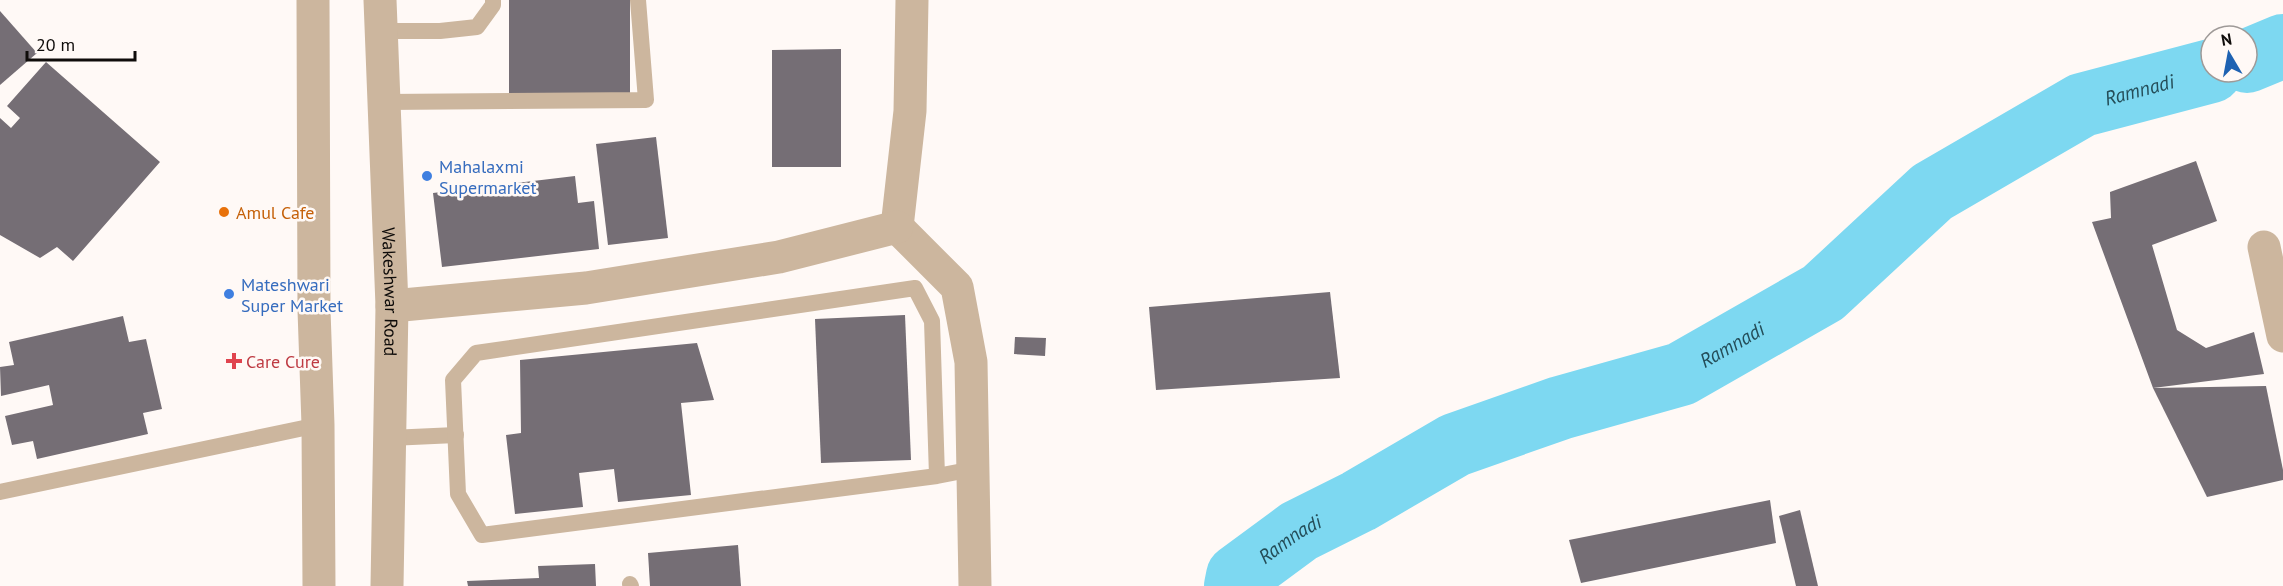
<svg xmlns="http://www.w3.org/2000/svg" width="2283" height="586" font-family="'PT Sans',sans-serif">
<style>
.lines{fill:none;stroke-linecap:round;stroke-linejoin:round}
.river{stroke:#7dd8f1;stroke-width:64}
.building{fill:#756e75}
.service{stroke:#ccb69e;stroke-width:16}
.minor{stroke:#ccb69e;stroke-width:33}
.shop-dot{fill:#3f7fe0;stroke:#fff9f6;stroke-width:2}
.food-dot{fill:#e8710a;stroke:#fff9f6;stroke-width:2}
.health-dot{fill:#e0444e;stroke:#fff9f6;stroke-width:2}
.labels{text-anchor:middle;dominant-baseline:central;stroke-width:5;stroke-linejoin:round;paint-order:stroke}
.shop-label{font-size:18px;fill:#366cbe;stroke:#fff9f6;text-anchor:start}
.food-label{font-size:18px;fill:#c56008;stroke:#fff9f6;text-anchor:start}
.street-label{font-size:18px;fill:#0f0c0a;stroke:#fff9f6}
.health-label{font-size:18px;fill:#be3a42;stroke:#fff9f6;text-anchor:start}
.water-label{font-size:20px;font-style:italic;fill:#244d58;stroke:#fff9f6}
</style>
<rect width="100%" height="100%" fill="#fff9f6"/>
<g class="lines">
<g class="river">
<path d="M 2247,61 L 2283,46"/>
<path id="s1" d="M 1236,586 L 1238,576 L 1299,531 L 1359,501 L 1455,445 L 1560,408 L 1681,374 L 1823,293 L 1932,192 L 2082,105 L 2211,71"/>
</g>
</g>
<g class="building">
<path d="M 509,0 L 630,0 L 630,93 L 509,94 Z"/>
<path d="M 0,11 L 37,53 L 0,85 Z"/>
<path d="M 841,49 L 841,167 L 772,167 L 772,50 Z"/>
<path d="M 46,62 L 160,162 L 73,261 L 57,247 L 40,258 L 0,235 L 0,118 L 11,128 L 20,118 L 7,106 Z"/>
<path d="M 656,137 L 668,238 L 608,245 L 596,144 Z"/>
<path d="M 2196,161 L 2217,221 L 2152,245 L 2177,330 L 2206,348 L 2254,332 L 2264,374 L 2153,388 L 2092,222 L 2111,218 L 2110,192 Z"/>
<path d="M 575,176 L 578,203 L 594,201 L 599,249 L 442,267 L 433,193 Z"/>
<path d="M 1330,292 L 1340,378 L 1156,390 L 1149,307 Z"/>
<path d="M 905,315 L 911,460 L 821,463 L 815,319 Z"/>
<path d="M 123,316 L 129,342 L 146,339 L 162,409 L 143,413 L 148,434 L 37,459 L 33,441 L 12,445 L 5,416 L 53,405 L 49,385 L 1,396 L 0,367 L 14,365 L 9,342 Z"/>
<path d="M 1015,337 L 1046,338 L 1045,356 L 1014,354 Z"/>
<path d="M 697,343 L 714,400 L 681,403 L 691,495 L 618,502 L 614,469 L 579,473 L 583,507 L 515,514 L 506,435 L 521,433 L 520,360 Z"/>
<path d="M 2266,386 L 2283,470 L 2283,480 L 2207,497 L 2153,388 Z"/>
<path d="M 1770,500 L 1776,543 L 1581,583 L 1569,540 Z"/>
<path d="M 1800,510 L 1818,586 L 1796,586 L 1779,516 Z"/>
<path d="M 738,545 L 741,586 L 650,586 L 648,553 Z"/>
<path d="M 595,564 L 596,586 L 468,586 L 467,581 L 539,578 L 538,566 Z"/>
</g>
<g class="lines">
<g class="service">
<path d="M 382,31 L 440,31 L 477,27 L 493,5 L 493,0"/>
<path d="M 385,102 L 646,100 L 638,0"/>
<path d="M 390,438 L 456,435"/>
<path d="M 937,476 L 932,321 L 915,288 L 476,353 L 453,380 L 458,494 L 482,535 L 937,476 L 973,469"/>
<path d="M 0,492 L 318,425"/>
<path d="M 630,584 L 631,586"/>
</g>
<g class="minor">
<path d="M 313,0 L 314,310 L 318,425 L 319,586"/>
<path id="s2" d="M 380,0 L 392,306 L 387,586"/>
<path d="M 897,227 L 957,287 L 971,362 L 975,586"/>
<path d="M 897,227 L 910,111 L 912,0"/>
<path d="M 2264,247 L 2283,336"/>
<path d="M 392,306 L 586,288 L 779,257 L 897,227"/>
</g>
</g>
<g class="shop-dot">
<circle cx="427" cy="176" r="6"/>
<circle cx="229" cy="294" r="6"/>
</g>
<circle class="food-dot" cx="224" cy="212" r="6"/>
<path class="health-dot" d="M231 352h6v6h6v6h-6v6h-6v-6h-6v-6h6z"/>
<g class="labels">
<g class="shop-label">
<text x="439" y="166">Mahalaxmi<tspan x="439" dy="21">Supermarket</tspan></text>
<text x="241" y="284">Mateshwari<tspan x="241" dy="21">Super Market</tspan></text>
</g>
<g class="food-label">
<text x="236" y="212">Amul Cafe</text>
</g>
<g class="street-label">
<text stroke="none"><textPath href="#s2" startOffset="292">Wakeshwar Road</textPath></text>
</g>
<g class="health-label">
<text x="246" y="361">Care Cure</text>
</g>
<g class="water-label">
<text stroke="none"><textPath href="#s1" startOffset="1046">Ramnadi</textPath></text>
<text stroke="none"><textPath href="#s1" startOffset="560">Ramnadi</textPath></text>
<text stroke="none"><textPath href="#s1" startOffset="74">Ramnadi</textPath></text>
</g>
</g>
<g transform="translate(2229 54) rotate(350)"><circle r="28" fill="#fff9f6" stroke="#9f9a98" stroke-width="1.5"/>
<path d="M0-4.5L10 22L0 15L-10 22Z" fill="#1e62b2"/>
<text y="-9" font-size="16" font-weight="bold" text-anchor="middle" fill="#0f0c0a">N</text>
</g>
<path d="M27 51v9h108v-9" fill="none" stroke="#0f0c0a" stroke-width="3"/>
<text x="36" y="51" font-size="18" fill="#0f0c0a" stroke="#fff9f6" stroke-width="4.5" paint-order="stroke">20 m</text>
</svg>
